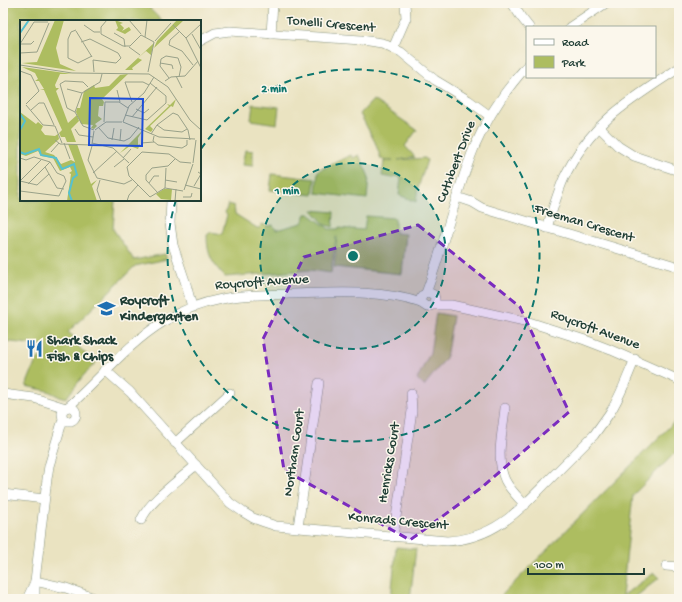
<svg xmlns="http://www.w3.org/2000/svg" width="682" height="602" font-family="'Gochi Hand',sans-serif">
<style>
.green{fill:#adbd60;stroke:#667d4a}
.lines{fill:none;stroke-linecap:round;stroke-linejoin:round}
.minor-casing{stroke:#84907a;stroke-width:10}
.minor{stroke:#fff;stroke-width:9}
.marked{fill:#7b2cbf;fill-opacity:0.2;stroke:#7b2cbf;stroke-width:3;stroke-dasharray:8 5;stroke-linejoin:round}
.ring{fill:none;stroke:#0f766e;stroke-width:2;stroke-dasharray:7 5}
.labels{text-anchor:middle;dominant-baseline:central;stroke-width:3;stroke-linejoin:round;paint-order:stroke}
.street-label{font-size:14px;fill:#1f3d34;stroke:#fbf7ec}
.poi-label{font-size:14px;font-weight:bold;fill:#1f3d34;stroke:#fbf7ec;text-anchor:start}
.inset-river{fill:none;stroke:#56c1d0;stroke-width:2}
.inset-road{fill:none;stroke:#99a189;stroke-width:1}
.view{fill:#1d4ed8;fill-opacity:0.15;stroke:#1d4ed8;stroke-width:2}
.inset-edge{fill:none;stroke:#1f3d34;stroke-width:2}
.centre{fill:#0f766e;stroke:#fbf7ec;stroke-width:2}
.ring-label{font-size:12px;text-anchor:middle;font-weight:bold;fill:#0f766e;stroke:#fbf7ec;stroke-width:3;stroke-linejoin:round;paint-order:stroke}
</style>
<rect width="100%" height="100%" fill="#fbf7ec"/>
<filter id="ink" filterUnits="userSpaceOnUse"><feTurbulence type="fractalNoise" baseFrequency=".025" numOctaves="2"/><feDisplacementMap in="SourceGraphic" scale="8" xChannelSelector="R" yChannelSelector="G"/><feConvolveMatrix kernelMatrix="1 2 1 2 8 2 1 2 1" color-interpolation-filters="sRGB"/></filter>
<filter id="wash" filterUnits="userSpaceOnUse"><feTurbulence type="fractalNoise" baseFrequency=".012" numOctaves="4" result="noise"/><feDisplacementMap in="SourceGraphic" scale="16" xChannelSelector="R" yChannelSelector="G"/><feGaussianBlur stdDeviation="0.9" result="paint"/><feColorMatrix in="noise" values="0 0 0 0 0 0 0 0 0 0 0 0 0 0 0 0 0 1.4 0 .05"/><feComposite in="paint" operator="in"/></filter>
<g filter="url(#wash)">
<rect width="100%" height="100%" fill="#eae3c1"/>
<g class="green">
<path d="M 3,3 L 156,3 L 150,9 L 162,21 L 21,21 L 21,200 L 115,200 L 113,229 L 134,260 L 165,254 L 167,259 L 135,266 L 68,332 L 76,339 L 75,343 L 90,358 L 93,358 L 97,361 L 83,376 L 67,397 L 62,398 L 48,391 L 26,386 L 36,361 L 46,352 L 46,346 L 3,341 Z"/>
<path d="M 373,100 L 417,130 L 405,146 L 415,157 L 398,160 L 425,158 L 427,160 L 418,188 L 416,202 L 399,195 L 401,177 L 394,176 L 393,178 L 382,176 L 384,161 L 393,160 L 381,159 L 375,142 L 360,114 Z"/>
<path d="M 253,104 L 279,107 L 277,124 L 251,120 Z"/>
<path d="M 245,150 L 253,151 L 253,166 L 242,165 Z"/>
<path d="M 351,155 L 353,158 L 359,155 L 369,177 L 367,199 L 316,193 L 318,171 Z"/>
<path d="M 272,174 L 315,179 L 313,195 L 270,190 Z"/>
<path d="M 228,204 L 234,206 L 235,214 L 257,228 L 260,228 L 261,224 L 268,226 L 273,225 L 276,230 L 302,223 L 306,214 L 309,214 L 329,229 L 338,229 L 338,228 L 364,230 L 366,216 L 395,218 L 395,233 L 406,234 L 402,274 L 334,267 L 337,237 L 336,237 L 331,273 L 310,270 L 225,277 C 212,263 207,255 207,235 L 211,232 L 222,234 L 227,215 L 225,213 Z"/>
<path d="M 312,210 L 334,212 L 333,227 L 325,225 Z"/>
<path d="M 436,313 L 453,316 L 446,358 L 424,386 L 417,379 L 430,353 Z"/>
<path d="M 679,417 L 679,449 L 633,495 L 622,596 L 654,573 L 659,578 L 633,599 L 498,599 Z"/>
<path d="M 396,547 L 416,549 L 410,599 L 391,599 Z"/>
</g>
</g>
<g filter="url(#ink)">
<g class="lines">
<defs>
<g id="minor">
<path d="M 512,3 L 521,17 L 529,27"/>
<path d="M 570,27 L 606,3"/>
<path d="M 271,34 L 273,3"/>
<path d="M 200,41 L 215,33 L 230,31 L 361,40 L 382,43 L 401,52 L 435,80 L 468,100 L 490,116"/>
<path d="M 393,48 L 406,18 L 405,3"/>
<path d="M 599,127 L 618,146 L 634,156 L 679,171"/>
<path d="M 457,197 L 472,202 L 482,208 L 679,267"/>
<path d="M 171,200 L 170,223 L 173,245 L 186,284 L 192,307"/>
<path d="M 547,228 C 552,211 557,194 564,178 C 590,123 630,100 679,68"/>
<path d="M 426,293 C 444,245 455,195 474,148 C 487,118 505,90 527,66"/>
<path d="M 433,305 L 435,299 L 434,295 L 428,292 L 423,295 L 421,298 L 421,303 L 427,307 L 433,305 L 451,305 L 529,322 L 585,340 L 611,350 L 679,380"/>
<path d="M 105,370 L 130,392 L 230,503 L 243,512 L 253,518 L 264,522 L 276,526 L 447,541 C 492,539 517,513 546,483 C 562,467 578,451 594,435 C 599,428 604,421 609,414 C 620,398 627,377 635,359"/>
<path d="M 3,394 L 34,398 L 66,408"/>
<circle cx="69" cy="414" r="7"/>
<path d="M 68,407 C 100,379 126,345 163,322 C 181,310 201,303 222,299 C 244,294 266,295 289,294 C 331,293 381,289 421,303"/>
<path d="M 505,408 C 503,431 495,458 505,480 C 510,490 518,497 525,505"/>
<path d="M 175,443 L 230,393"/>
<path d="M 3,494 L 44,499"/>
<path d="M 141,520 C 151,499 178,481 196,465"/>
<path d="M 298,527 L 319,383"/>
<path d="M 393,537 L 412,411 L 411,393"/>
<path d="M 666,566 L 679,567"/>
<path d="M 35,581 L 66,588 L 97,599"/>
<path d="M 27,599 L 34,584"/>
<path d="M 35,599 L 35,581 L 47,479 L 49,466 L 63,419"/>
</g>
</defs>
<use href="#minor" class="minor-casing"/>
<use href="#minor" class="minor"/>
</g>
</g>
<path class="marked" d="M 418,225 L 520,307 L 569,412 L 481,488 L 410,540 L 284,470 L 263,339 L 304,257 Z"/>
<circle cx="353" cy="256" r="93" fill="#0f766e" fill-opacity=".12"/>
<g class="ring">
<circle cx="353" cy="256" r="93"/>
<path d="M201 149A186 186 0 1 1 176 200"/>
</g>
<defs>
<symbol id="school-bare" viewBox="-9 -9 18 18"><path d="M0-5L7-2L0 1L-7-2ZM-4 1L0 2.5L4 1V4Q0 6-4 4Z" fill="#1f6fb2" stroke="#fbf7ec" stroke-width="2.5" paint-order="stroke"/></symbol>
<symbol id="restaurant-bare" viewBox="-9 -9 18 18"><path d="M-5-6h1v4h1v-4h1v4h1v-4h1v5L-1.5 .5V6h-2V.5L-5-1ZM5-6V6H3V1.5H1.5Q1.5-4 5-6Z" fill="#1f6fb2" stroke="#fbf7ec" stroke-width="2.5" paint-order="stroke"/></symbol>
</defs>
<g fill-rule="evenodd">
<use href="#school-bare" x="94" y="296" width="25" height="25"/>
<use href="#restaurant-bare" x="22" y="336" width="25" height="25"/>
</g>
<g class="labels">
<g class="street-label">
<text transform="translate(331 25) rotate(5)">Tonelli Crescent</text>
<text transform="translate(457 162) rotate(-69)">Cuthbert Drive</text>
<text transform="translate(584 224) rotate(17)">Freeman Crescent</text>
<text transform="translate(262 283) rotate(-4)">Roycroft Avenue</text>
<text transform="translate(595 330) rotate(20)">Roycroft Avenue</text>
<text transform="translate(295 453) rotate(-82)">Northam Court</text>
<text transform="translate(390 463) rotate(-81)">Henricks Court</text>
<text transform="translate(398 522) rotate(5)">Konrads Crescent</text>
</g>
<g class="poi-label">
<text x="120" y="301">Roycroft<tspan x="120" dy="16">Kindergarten</tspan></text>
<text x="47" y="341">Shark Shack<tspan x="47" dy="16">Fish &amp; Chips</tspan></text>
</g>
</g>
<g transform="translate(20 20)">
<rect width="181" height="181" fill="#eae3c1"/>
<path d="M 35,0 L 44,0 L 36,28 L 40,44 L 56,51 L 2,43 L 17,42 ZM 95,0 L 103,3 L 100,4 L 104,8 L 102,11 L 109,7 L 111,10 L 105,14 L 96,10 L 98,8 ZM 157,0 L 164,0 L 134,28 L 137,21 ZM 134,23 L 131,35 L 126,31 L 118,38 L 122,40 L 112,48 L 113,50 L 105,50 ZM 2,47 L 52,54 L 40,54 L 35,65 L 36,68 L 39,68 L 36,71 L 48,103 L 57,95 L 59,101 L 51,109 L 56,122 L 47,122 L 45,117 L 41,117 L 39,113 L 42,110 L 24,70 L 20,70 L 24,69 L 19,61 L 15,61 L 18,59 L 15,53 ZM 108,54 L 82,79 L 84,82 L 83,86 L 79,86 L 78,96 L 82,99 L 75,104 L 77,106 L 74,109 L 71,108 L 73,105 L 61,104 L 56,92 L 57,88 L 60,88 L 64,71 L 74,65 L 75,68 L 89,66 L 100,55 ZM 156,79 L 153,87 L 151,86 L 130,106 L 133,109 L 131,112 L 125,109 L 149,86 L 147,84 L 150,85 ZM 0,92 L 16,104 L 18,102 L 23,106 L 21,110 L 25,115 L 35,116 L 38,114 L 39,119 L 25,132 L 34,135 L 41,144 L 51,140 L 55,142 L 48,124 L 57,124 L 71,164 L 77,160 L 72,166 L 77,181 L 47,181 L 51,154 L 49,153 L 52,151 L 50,147 L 40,151 L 33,138 L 21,136 L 18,131 L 6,136 L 0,134 ZM 123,110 L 118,118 L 118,125 L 120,124 L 118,129 L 110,126 L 100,133 ZM 144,169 L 152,169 L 151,180 L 141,179 L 136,174 Z" fill="#adbd60"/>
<path class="inset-river" d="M 0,13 L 9,0M 0,94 L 5,101 L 0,110M 0,132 L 5,134 L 19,129 L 21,135 L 36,138 L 42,149 L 54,144 L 57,155 L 53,158 L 49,173 L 52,181"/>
<path class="inset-road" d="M 87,0 L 81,7 L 81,14 L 103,26 L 110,26 L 121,15M 109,0 L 121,14M 64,5 L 74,12 L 80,12M 153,5 L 166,18 L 181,48M 56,10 L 51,12 L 48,19 L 48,38 L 58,43 L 72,36M 56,11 L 72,37M 160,11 L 150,20 L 149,25 L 162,31 L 173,45M 94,13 L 104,19 L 105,27M 172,14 L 181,30M 121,15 L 134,22M 125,17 L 127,0M 166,18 L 181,4M 14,21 L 11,24 L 0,24 L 14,2 L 28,2M 135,21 L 151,3M 61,22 L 70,19 L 98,33 L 101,38 L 96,43 L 73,40M 109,27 L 120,35M 0,33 L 17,32 L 29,3M 73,40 L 74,52M 140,43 L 152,45 L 153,49M 0,45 L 52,53 L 129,54M 0,51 L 11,55 L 19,71 L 6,84M 128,52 L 134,22M 129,54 L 148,67 L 170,100 L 181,110M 156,56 L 162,68M 149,58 L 140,46 L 141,39 L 146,36 L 158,38 L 161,47 L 159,57M 145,61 L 151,57 L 165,56 L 178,41M 47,69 L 62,73M 97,70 L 100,82M 112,82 L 105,62 L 123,62 L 129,65M 6,85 L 23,105 L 35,106 L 42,123M 116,89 L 124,93 L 129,89M 11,90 L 19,83 L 24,83 L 34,105M 55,92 L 47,88 L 40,64 L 45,61 L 63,62 L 68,67M 55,92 L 62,73 L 80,62 L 82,54M 55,92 L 63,106 L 74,110M 105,95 L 127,100 L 146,83 L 146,76 L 130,63M 112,97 L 137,67M 84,102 L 85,82 L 99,82 L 108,88M 103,102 L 139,117 L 175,119M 103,102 L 109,86 L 124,73 L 134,57M 137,105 L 144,110 L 162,112 L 167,109M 78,107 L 88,118 L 104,121 L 110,118 L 119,107M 55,109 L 59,115 L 73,117M 75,110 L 86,102 L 102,102M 131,114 L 137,105 L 153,93 L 158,95 L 168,110 L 170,120M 134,116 L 133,121 L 138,125 L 162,128 L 167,125 L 167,120M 35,120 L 40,124 L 71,125M 92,120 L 94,108M 100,121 L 101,109M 44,123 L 50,139M 72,123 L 93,128 L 109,143M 121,123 L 134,122M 72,124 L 74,111M 72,126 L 68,140 L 77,158 L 104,164 L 112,160M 31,132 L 39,123M 0,138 L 6,140 L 14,137 L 30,142 L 37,153 L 44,156 L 46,161 L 39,176 L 0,171M 103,138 L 111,129M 173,143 L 176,120M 25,147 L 37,168 L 44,169M 94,147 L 104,139M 73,153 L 97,131M 80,160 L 77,170 L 81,181M 145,160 L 157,162M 0,161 L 17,165 L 29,154M 0,161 L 21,140M 116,163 L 109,156 L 107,147 L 122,132 L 149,134 L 160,142 L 171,143M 116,163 L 130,177M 129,163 L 134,156 L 139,156M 8,164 L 30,142M 165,165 L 181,169M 174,166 L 181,154 L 178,152M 145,168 L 146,148M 164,170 L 173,144M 138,173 L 126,160 L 126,155 L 132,148 L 148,146 L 155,139M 130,177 L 145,168 L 163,171M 163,177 L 171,177 L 172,173M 107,181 L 109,175 L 118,165M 155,181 L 156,169"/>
<path class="view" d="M 70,78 L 123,79 L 122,126 L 69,125 Z"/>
<rect width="181" height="181" class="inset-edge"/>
</g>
<circle cx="353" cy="256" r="6" class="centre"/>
<g class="ring-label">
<text x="274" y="92">2 min</text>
<text x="287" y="194">1 min</text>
</g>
<rect width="682" height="602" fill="none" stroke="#fbf7ec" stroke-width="16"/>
<rect x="526" y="26" width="130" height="52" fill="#fbf7ec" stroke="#a3ada2"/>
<rect x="534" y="39" width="20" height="6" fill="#ffffff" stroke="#a3ada2"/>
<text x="562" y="46" font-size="12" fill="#1f3d34">Road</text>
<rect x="534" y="56" width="20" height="12" fill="#adbd60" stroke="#a3ada2"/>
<text x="562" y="66" font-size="12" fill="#1f3d34">Park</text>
<path d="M528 568v6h116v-6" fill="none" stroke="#1f3d34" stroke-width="2"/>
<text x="534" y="568" font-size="12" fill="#1f3d34" stroke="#fbf7ec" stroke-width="3" paint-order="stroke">100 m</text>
</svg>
